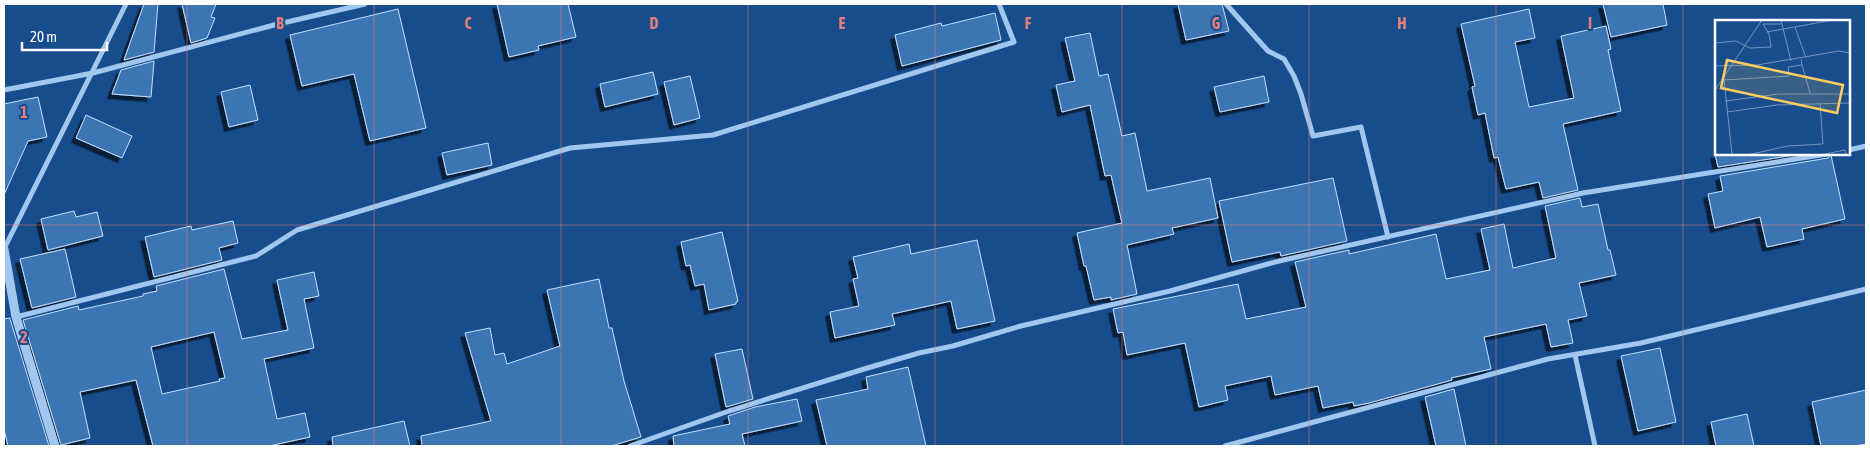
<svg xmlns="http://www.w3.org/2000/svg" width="1870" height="450" font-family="'Asap Condensed',sans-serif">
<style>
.building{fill:#3b74b4;stroke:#c8e0fb;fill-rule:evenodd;filter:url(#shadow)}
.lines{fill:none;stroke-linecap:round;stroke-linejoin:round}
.minor{stroke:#a2c7ef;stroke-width:5}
.tertiary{stroke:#a2c7ef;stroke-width:9}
.grid{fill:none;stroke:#e67e7e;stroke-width:1;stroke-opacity:0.55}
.inset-road{fill:none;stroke:#7494bb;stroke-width:1}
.view{fill:#ffcd60;fill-opacity:0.15;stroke:#ffcd60;stroke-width:2.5}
.inset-edge{fill:none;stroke:#fff;stroke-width:2.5}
.grid-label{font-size:16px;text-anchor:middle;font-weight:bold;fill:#e67e7e;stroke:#174d8d;stroke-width:4;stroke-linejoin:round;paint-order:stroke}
</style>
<defs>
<filter id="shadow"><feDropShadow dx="-4.5" dy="4.5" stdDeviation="0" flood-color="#0009"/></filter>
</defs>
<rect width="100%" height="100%" fill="#174d8d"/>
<g class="building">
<path d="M 144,4 L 158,4 L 154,52 L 124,60 Z"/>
<path d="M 182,4 L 216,4 L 211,17 L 215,18 L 207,38 L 191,43 Z"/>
<path d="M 497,4 L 568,4 L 576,37 L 538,46 L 539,50 L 509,57 Z"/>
<path d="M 1178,4 L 1222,4 L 1229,31 L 1186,40 Z"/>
<path d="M 1603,4 L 1663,4 L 1667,25 L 1611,37 Z"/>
<path d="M 398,9 L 426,128 L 370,141 L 354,74 L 302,86 L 290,35 Z"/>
<path d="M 1529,9 L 1535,38 L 1515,42 L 1529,107 L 1574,98 L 1561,36 L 1606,26 L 1611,49 L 1608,50 L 1621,111 L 1563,124 L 1578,190 L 1543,198 L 1539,182 L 1506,189 L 1498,157 L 1494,158 L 1485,113 L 1478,115 L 1472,87 L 1475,86 L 1461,24 Z"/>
<path d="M 995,13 L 1001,40 L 902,66 L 895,35 L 941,23 L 942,26 Z"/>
<path d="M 1090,33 L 1099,76 L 1108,74 L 1122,136 L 1135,133 L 1147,191 L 1210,178 L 1218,218 L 1172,228 L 1174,234 L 1127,245 L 1137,294 L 1111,300 L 1111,297 L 1094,300 L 1086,266 L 1084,266 L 1077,233 L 1122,223 L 1111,175 L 1105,176 L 1090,105 L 1062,112 L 1056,85 L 1075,81 L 1065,38 Z"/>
<path d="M 154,61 L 151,97 L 112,94 L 121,70 Z"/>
<path d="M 653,72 L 658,94 L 605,107 L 600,84 Z"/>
<path d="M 690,76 L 700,118 L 674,125 L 664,82 Z"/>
<path d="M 1264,76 L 1269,102 L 1220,112 L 1214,87 Z"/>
<path d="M 250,85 L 258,120 L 229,127 L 221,92 Z"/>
<path d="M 38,97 L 47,137 L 28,141 L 4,195 L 4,104 Z"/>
<path d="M 86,115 L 132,136 L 122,158 L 76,138 Z"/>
<path d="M 488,143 L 492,165 L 447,175 L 442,153 Z"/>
<path d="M 1715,154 L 1801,154 L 1718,167 Z"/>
<path d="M 1831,155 L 1845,219 L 1802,229 L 1804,239 L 1767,247 L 1760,217 L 1715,228 L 1708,194 L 1723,191 L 1720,176 L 1828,158 Z"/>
<path d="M 1333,178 L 1347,241 L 1281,256 L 1280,252 L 1232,262 L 1219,201 Z"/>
<path d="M 1580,198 L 1582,207 L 1598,204 L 1608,250 L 1610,250 L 1616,275 L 1579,283 L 1587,316 L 1568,320 L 1573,343 L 1551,347 L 1546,324 L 1484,337 L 1491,369 L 1451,378 L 1452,380 L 1369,403 L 1354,406 L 1353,402 L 1323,408 L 1318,386 L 1275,395 L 1271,376 L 1225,386 L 1228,400 L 1199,407 L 1185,343 L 1127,355 L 1123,332 L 1118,333 L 1113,309 L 1238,284 L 1246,319 L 1306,307 L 1295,262 L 1349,250 L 1349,254 L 1436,234 L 1446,279 L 1490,270 L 1481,229 L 1504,224 L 1513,268 L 1556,258 L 1545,206 Z"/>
<path d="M 74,211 L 76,217 L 97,212 L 103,236 L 48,250 L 41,219 Z"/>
<path d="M 233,221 L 238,243 L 219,248 L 222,260 L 154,277 L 145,237 L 191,226 L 192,230 Z"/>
<path d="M 722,232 L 738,301 L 736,302 L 736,304 L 709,310 L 704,284 L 695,286 L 690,265 L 686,266 L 681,242 Z"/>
<path d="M 977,240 L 995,321 L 957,329 L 951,301 L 892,314 L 895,325 L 835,338 L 830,312 L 859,306 L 853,279 L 858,278 L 853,257 L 909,244 L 911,254 Z"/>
<path d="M 65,249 L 76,297 L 32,308 L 20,259 Z"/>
<path d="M 224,269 L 242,339 L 288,330 L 277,280 L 314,272 L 319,296 L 304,299 L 314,348 L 264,359 L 277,419 L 305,413 L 310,437 L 269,446 L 153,446 L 136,380 L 80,392 L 90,438 L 61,445 L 23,320 L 78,306 L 79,310 L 143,296 L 143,294 L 157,291 L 156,286 ZM 214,332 L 225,378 L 219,379 L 220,381 L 162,394 L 151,347 Z"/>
<path d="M 599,279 L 609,328 L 612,328 L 624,381 L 641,437 L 611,446 L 422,446 L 421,436 L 491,421 L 465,333 L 490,328 L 495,355 L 504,353 L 507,364 L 560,346 L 547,290 Z"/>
<path d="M 10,318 L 10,319 L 49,446 L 8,446 L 4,429 L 4,319 Z"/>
<path d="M 1660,348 L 1676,422 L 1638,431 L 1621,356 Z"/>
<path d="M 742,349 L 753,399 L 726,407 L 715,354 Z"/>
<path d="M 908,367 L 926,446 L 827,446 L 816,400 L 868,389 L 866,377 Z"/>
<path d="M 1454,389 L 1466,446 L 1436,446 L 1425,397 Z"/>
<path d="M 1866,390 L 1866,444 L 1854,446 L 1821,446 L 1812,402 Z"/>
<path d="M 797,399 L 802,421 L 742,434 L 745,446 L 674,446 L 673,436 L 730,424 L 728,416 L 755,407 Z"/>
<path d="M 1747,414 L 1754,446 L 1716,446 L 1711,422 Z"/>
<path d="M 404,421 L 410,446 L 333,446 L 332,437 Z"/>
</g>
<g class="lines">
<g class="minor">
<path d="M 1226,4 L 1268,51 L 1284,59 L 1294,76 L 1301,94 L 1313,136 L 1361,127 L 1388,237"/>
<path d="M 4,90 L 93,73 L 274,25 L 365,4"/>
<path d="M 1849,150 L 1866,146"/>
<path d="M 4,249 L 126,4"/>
<path d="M 16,317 L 256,256 L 297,230 L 570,148 L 713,135 L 1014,42 L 999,4"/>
<path d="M 1575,355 L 1595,446"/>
<path d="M 630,446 L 729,411 L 864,369 L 919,353 L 953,346 L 1021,326 L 1170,291 L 1279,261 L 1583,193 L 1827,154"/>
<path d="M 1225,446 L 1548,359 L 1641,343 L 1866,289"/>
</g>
<path class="tertiary" d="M 4,249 L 16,317 L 55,446"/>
</g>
<path class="grid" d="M 187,4 L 187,446M 374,4 L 374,446M 561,4 L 561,446M 748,4 L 748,446M 935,4 L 935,446M 1122,4 L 1122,446M 1309,4 L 1309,446M 1496,4 L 1496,446M 1683,4 L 1683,446M 4,225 L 1866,225"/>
<g transform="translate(1715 20)">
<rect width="135" height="135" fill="#174d8d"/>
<path class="inset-road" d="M 66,0 L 76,41M 80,7 L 91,38M 52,12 L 118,0M 0,23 L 21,21 L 35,28 L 56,27 L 54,14 L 48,4 L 66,4M 87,45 L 95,73M 0,46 L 42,45 L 124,31 L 135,33M 9,59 L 17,135M 9,60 L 74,56 L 73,47 L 87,45 L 86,39M 0,70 L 47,0M 10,81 L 64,74 L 135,74M 12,92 L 62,85 L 135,83M 32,135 L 73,126 L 108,124 L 105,83M 105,135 L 130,130 L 131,135"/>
<path class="view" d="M 12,40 L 128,65 L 122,93 L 6,68 Z"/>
<rect width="135" height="135" class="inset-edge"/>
</g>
<g class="grid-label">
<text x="280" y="29">B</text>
<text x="468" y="29">C</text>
<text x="654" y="29">D</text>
<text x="842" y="29">E</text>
<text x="1028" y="29">F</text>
<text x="1216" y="29">G</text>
<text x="1402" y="29">H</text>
<text x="1590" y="29">I</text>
<text x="24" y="118">1</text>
<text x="24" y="343">2</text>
</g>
<rect width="1870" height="450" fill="none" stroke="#ffffff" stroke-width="10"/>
<path d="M22 42v8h85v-8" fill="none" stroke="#ffffff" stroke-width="2.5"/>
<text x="30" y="42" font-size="15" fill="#ffffff" stroke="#174d8d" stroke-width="4" paint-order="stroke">20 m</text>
</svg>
